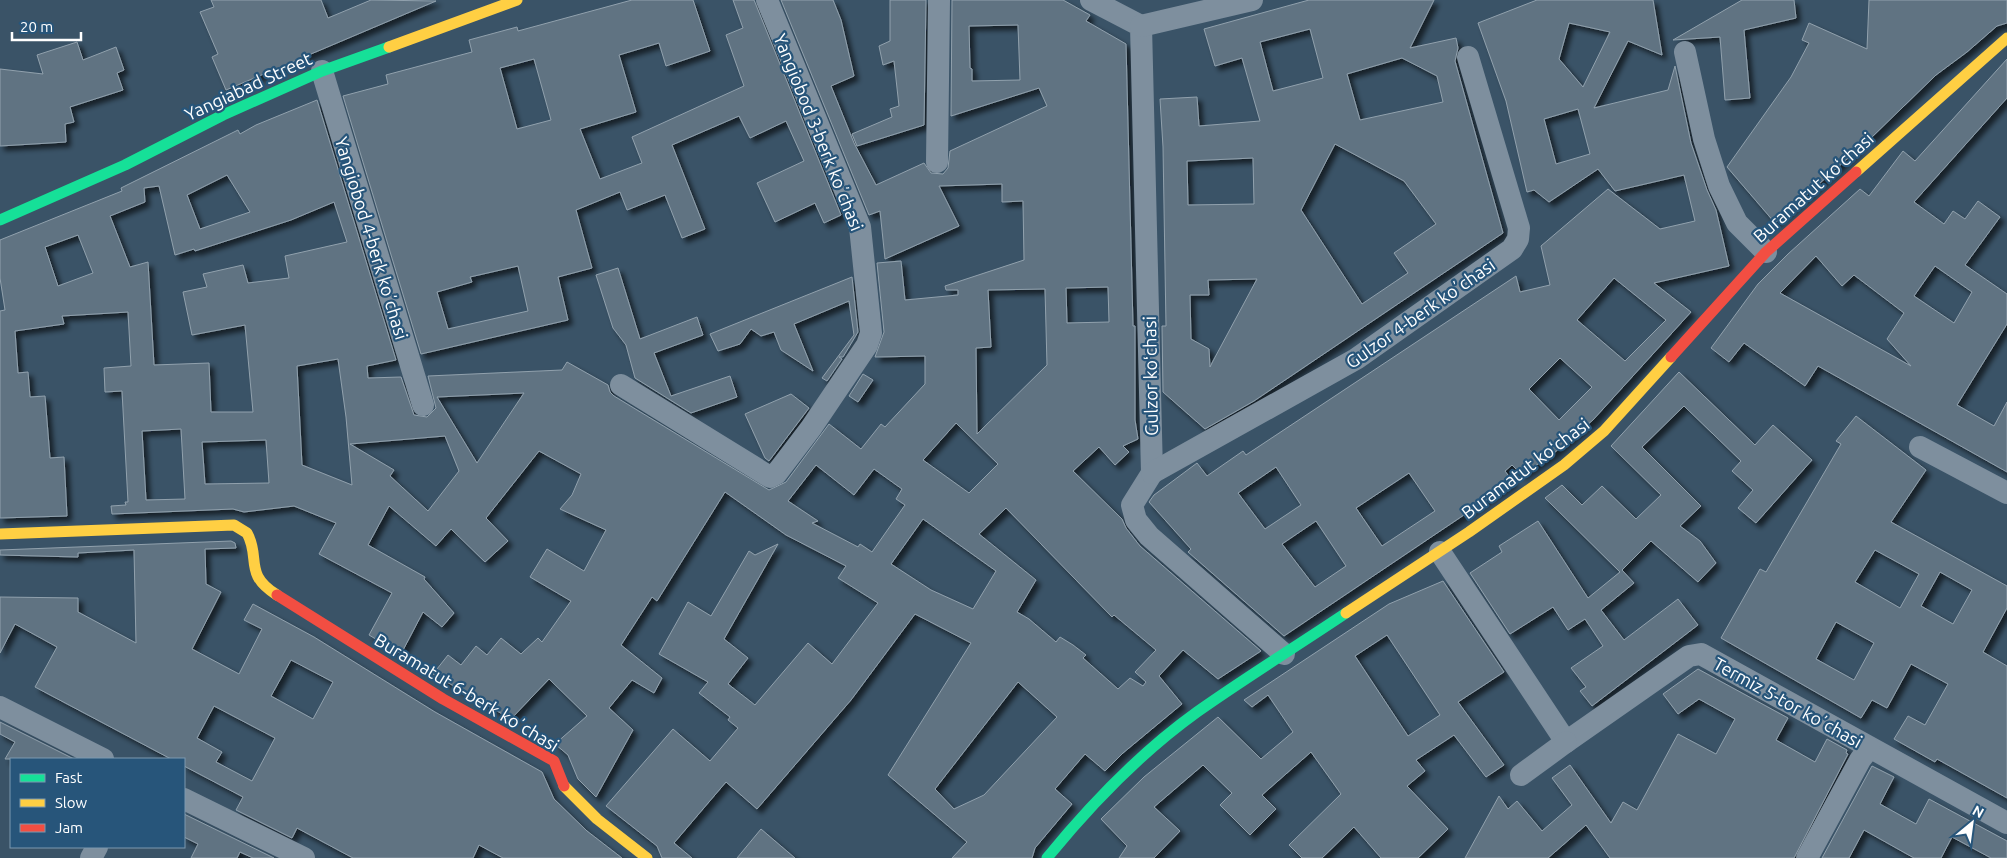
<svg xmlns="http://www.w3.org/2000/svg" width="2007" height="858" font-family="Ubuntu,sans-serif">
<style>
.building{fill:#607382;stroke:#91a1ad;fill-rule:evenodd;filter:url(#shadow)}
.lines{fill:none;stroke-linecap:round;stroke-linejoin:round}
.street{stroke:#7e8f9e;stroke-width:22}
.fast{stroke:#16e098;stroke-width:11}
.slow{stroke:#ffcf43;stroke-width:11}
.jam{stroke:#f24e42;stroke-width:11}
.labels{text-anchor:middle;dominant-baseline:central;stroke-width:4.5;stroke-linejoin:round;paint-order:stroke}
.street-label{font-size:18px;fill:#fff;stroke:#27557a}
</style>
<defs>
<filter id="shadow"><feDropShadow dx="4.5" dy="4.5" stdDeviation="2.5" flood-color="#0009"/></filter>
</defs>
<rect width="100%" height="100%" fill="#3a5367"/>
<g class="building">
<path d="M 211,0 L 321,0 L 328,18 L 371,0 L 436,1 L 226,90 L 212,57 L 218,54 L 200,12 L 214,7 Z"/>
<path d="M 632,0 L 693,0 L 710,51 L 666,66 L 659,43 L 619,55 L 636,112 L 580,129 L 600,179 L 642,163 L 632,137 L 744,86 L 726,35 L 743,28 L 733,0 L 754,0 L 841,215 L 824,223 L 815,203 L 775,222 L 757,183 L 804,161 L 786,121 L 750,138 L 739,116 L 672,145 L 705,229 L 682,238 L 665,195 L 627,210 L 620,192 L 576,210 L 592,268 L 558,277 L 568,320 L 421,354 L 343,96 L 388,84 L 386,75 L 472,52 L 469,40 L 517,27 L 518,31 ZM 534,59 L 551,120 L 517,129 L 500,68 ZM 518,266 L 528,311 L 448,329 L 437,292 L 472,282 L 470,277 Z"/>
<path d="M 781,0 L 833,0 L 841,20 L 854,76 L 831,86 L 854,143 L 876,185 L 924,163 L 931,173 L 943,174 L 948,168 L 950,151 L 1047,106 L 1039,88 L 951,116 L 952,0 L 1063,0 L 1090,15 L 1086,21 L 1126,44 L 1133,326 L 1135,326 L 1135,420 L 1138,439 L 1123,446 L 1129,452 L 1115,465 L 1099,447 L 1073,471 L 1122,519 L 1126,528 L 1140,546 L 1261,651 L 1218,679 L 1183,650 L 1159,676 L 1182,704 L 1123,753 L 1105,771 L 1085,754 L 1055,789 L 1072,804 L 1035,848 L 1032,858 L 952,858 L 967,842 L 888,775 L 971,643 L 915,614 L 851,700 L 757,809 L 726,782 L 674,843 L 692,858 L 662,858 L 657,846 L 606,806 L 673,729 L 710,761 L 738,728 L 728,720 L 730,717 L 699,693 L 708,682 L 659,654 L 688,602 L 711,616 L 749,551 L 755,555 L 778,544 L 724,639 L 748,658 L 728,684 L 755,705 L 808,643 L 832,664 L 878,603 L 838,578 L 846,566 L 786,535 L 725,492 L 657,601 L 652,597 L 621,645 L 662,678 L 654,693 L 632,680 L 609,708 L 633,730 L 596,797 L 578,779 L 568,755 L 555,744 L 587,716 L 549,679 L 511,719 L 433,674 L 448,655 L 461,665 L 476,646 L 487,655 L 501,638 L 521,654 L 538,638 L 542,642 L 571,601 L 530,577 L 547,549 L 584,571 L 606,530 L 560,509 L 572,495 L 581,474 L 539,451 L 486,518 L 508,541 L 485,562 L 451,529 L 436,546 L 389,506 L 368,545 L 425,577 L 424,579 L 454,613 L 442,627 L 423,612 L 401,654 L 369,635 L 392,593 L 319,554 L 336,523 L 294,506 L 244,512 L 233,509 L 112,514 L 111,506 L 126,505 L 125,502 L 128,502 L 122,391 L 105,392 L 104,368 L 131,366 L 128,312 L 62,316 L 64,324 L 15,331 L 18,373 L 28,372 L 30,397 L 45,396 L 50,458 L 64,457 L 67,516 L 0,518 L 0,311 L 5,310 L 0,278 L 0,240 L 122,191 L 121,188 L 238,130 L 240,134 L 256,125 L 317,100 L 396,360 L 367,366 L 368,378 L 401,377 L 414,415 L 427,417 L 436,408 L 428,376 L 562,370 L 567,362 L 608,385 L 610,392 L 614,396 L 769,490 L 786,482 L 829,424 L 861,449 L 881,424 L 885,427 L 925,384 L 925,356 L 875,357 L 884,332 L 877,263 L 901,261 L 905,300 L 958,295 L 958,290 L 946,290 L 945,286 L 1024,260 L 1023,201 L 1002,202 L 1002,184 L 939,186 L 959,226 L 885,259 L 880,211 L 869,215 ZM 1018,25 L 1020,80 L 972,81 L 972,69 L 970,68 L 969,26 ZM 227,175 L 250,212 L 200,229 L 187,195 ZM 159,186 L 175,255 L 194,249 L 195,251 L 291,220 L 334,202 L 347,242 L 285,256 L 289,278 L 248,283 L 243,265 L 203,274 L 207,287 L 183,292 L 192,335 L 245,325 L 253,412 L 211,412 L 209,363 L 154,365 L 148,262 L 130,267 L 110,216 L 145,202 L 144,188 ZM 78,235 L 93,273 L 58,286 L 45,247 ZM 1108,287 L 1109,322 L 1067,323 L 1066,288 ZM 1045,289 L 1047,365 L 977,434 L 976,348 L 991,347 L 988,290 ZM 338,359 L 346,417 L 352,485 L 302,465 L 297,366 ZM 524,393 L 477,463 L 437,397 ZM 956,423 L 998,464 L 969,493 L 923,460 ZM 181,429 L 185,499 L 146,500 L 142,431 ZM 445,436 L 459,471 L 428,511 L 390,476 L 394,470 L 350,444 ZM 266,440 L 269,483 L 205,484 L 202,442 ZM 816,465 L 854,495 L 874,469 L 902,489 L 896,499 L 905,505 L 872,552 L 860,544 L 858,547 L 812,523 L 818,521 L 788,501 ZM 1006,508 L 1112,617 L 1114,615 L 1156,650 L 1135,672 L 1146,682 L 1143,686 L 1130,678 L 1118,689 L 1083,658 L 1086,655 L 1073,645 L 1060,637 L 1056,642 L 1029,619 L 1017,612 L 1036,580 L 979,534 ZM 923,519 L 996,571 L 973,609 L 931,590 L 891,564 ZM 1018,682 L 1057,717 L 984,795 L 954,809 L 935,789 Z"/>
<path d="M 890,0 L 926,0 L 924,125 L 857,146 L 852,134 L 892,117 L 890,109 L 899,106 L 894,61 L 883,65 L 879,46 L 890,41 Z"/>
<path d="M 1309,0 L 1434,0 L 1410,48 L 1456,38 L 1458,48 L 1455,61 L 1503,233 L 1254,401 L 1205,429 L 1163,392 L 1162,326 L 1166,326 L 1163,147 L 1160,99 L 1197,97 L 1199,126 L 1260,121 L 1242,58 L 1215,66 L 1204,29 ZM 1310,29 L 1323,78 L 1273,91 L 1260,42 ZM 1402,58 L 1437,76 L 1443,102 L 1360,120 L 1347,74 ZM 1335,144 L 1404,181 L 1436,224 L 1394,253 L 1408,273 L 1362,304 L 1301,210 ZM 1253,158 L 1254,204 L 1188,205 L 1187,161 ZM 1257,279 L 1213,361 L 1210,367 L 1209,349 L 1191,339 L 1190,295 L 1209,295 L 1208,280 Z"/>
<path d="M 1537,0 L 1653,0 L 1662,55 L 1628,41 L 1594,108 L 1668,90 L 1675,66 L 1691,143 L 1707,190 L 1716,210 L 1729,266 L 1654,283 L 1691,312 L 1593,420 L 1554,453 L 1522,475 L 1512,465 L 1505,471 L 1513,482 L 1284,636 L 1188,552 L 1191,549 L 1149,502 L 1154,495 L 1197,463 L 1207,476 L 1243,451 L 1246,455 L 1516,276 L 1520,292 L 1550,285 L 1541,246 L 1608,189 L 1660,229 L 1695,221 L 1684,175 L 1615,191 L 1598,169 L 1549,202 L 1534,190 L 1527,192 L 1506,101 L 1478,23 ZM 1569,23 L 1610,32 L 1583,87 L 1559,59 ZM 1578,109 L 1590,154 L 1556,164 L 1544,119 ZM 1614,278 L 1666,320 L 1625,361 L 1577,320 ZM 1560,358 L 1592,387 L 1559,420 L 1529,389 ZM 1276,467 L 1301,505 L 1265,529 L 1238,493 ZM 1409,473 L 1435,511 L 1382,546 L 1356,508 ZM 1316,521 L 1346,566 L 1315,587 L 1282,544 Z"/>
<path d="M 1742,0 L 1794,0 L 1796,18 L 1744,30 L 1750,98 L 1725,100 L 1720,37 L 1673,40 Z"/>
<path d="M 1869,0 L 2007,0 L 2007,23 L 1997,26 L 1967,52 L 1936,75 L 1872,137 L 1862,139 L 1855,152 L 1775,223 L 1727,167 L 1791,77 L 1809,43 L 1802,40 L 1809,23 L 1867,49 Z"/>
<path d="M 77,42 L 83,60 L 116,47 L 124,70 L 117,73 L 123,90 L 70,107 L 74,122 L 65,124 L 66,142 L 0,146 L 0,69 L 43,74 L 37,55 Z"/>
<path d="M 2007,59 L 2007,98 L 1914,202 L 1944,224 L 1953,211 L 1965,219 L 1978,201 L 2000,217 L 1965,265 L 2007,294 L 2007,324 L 1957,405 L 1994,426 L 2007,402 L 2007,472 L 1818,366 L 1805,386 L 1744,343 L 1729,362 L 1711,348 L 1758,284 L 1788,254 L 1860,189 L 1869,196 L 1903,151 L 1915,161 ZM 1816,256 L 1842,286 L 1854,275 L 1904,313 L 1887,339 L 1911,366 L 1780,293 ZM 1935,266 L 1972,292 L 1954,323 L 1914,296 Z"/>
<path d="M 618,268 L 640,339 L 697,317 L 703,335 L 654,353 L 671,396 L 730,376 L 737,397 L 691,413 L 635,378 L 626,345 L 613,328 L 596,275 Z"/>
<path d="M 852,277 L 858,332 L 843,357 L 839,357 L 842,359 L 827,381 L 822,378 L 854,335 L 849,301 L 794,324 L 813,371 L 781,350 L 774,332 L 761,336 L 751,329 L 740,344 L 718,351 L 710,334 Z"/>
<path d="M 1679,372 L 1755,445 L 1773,425 L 1812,460 L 1756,523 L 1738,508 L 1753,490 L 1732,471 L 1741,461 L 1684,406 L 1642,447 L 1701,506 L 1680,526 L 1700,541 L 1716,563 L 1698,582 L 1651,541 L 1622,570 L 1634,583 L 1601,610 L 1624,640 L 1678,599 L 1698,625 L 1592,706 L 1580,691 L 1586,687 L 1571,668 L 1603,646 L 1585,619 L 1568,630 L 1553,607 L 1510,634 L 1470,573 L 1502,552 L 1499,546 L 1538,521 L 1588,598 L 1620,572 L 1545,498 L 1562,485 L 1582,505 L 1602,486 L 1636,519 L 1661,495 L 1611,446 Z"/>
<path d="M 863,374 L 873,380 L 858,402 L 849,396 Z"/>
<path d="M 791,394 L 809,408 L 769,461 L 765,458 L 745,414 Z"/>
<path d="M 1856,416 L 1926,470 L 1891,522 L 2007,586 L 2007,608 L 1983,652 L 2007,666 L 2007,798 L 1937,759 L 1935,762 L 1894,739 L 1908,716 L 1925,725 L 1948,684 L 1911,664 L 1887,708 L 1872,700 L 1861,718 L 1721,638 L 1760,569 L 1766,572 L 1841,444 L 1836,441 ZM 1875,550 L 1919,574 L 1900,608 L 1855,582 ZM 1940,572 L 1972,590 L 1953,624 L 1921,606 ZM 1836,622 L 1874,643 L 1854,680 L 1816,659 Z"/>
<path d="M 231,541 L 235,543 L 236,548 L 205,549 L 206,584 L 221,592 L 192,649 L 239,674 L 262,629 L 244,620 L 253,604 L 314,637 L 435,712 L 542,772 L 554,799 L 587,831 L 622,858 L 503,858 L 479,845 L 473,858 L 353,858 L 297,828 L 292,838 L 236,810 L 243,797 L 184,766 L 184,759 L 171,759 L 35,687 L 57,647 L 15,624 L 0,653 L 0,597 L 78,598 L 78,612 L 136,643 L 134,550 L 78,553 L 78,557 L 0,555 L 0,550 ZM 291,660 L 333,682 L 313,719 L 271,696 ZM 214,706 L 275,738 L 252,781 L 216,762 L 222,752 L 197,738 Z"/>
<path d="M 1443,581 L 1504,672 L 1458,702 L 1504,765 L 1486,777 L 1454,735 L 1416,760 L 1425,771 L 1407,786 L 1448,829 L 1418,858 L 1381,858 L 1354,827 L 1322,858 L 1302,858 L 1289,845 L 1341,794 L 1311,752 L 1262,795 L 1276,809 L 1250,835 L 1220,805 L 1232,793 L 1203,765 L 1154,807 L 1180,831 L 1154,858 L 1119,858 L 1127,846 L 1101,819 L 1144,777 L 1218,717 L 1261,759 L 1293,732 L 1268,695 L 1252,707 L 1244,700 L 1389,604 ZM 1387,635 L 1440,715 L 1408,736 L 1355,656 Z"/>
<path d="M 1698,669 L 1788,718 L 1776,740 L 1815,762 L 1827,739 L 1847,750 L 1846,753 L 1848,754 L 1794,858 L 1610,858 L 1586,825 L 1548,858 L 1465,858 L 1499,796 L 1508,809 L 1517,801 L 1542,831 L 1572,805 L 1552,778 L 1570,765 L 1611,823 L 1623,802 L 1637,810 L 1678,734 L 1716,754 L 1735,719 L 1699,699 L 1678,714 L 1663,694 Z"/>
<path d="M 0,722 L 74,759 L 5,759 L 15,742 L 0,734 Z"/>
<path d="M 1872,766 L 1894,777 L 1880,804 L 1916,824 L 1929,799 L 2007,841 L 2007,858 L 1991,858 L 1952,837 L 1941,858 L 1914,858 L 1864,830 L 1849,858 L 1822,858 Z"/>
<path d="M 184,814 L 274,858 L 253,858 L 240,852 L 237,858 L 191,858 L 198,844 L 184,837 Z"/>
<path d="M 761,829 L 795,858 L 737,858 Z"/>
</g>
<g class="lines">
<g class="street">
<path d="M 1091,0 L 1141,26 L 1152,473 L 1132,505 L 1136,520 L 1149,536 L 1284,654"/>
<path d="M 1141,26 L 1252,0"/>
<path d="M 1685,52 L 1704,139 L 1719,186 L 1737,223 L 1766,252"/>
<path d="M 322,71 L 423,405"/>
<path d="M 937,162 L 939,0"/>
<path d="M 621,385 L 770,477 L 776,474 L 811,428 L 867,345 L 871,333 L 860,227 L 767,0"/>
<path d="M 1920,447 L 2007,493"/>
<path d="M 1152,473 L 1356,359 L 1512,249 L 1518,239 L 1519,228 L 1468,57"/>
<path d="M 1440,552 L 1566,742 L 1689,656 L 1701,654 L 2007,823"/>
<path d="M 0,707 L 103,759"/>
<path d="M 1521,775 L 1566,742"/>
<path d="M 184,799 L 304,858"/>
<path d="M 91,858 L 97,847"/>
<path d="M 1807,858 L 1860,760 L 1869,748"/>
</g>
<g class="fast">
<path d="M 0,220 L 125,165 L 223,115 L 322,71 L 389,47"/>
<path d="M 1047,858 C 1091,804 1140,753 1197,712 C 1245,678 1297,646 1346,613"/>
</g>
<g class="slow">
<path d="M 389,47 L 517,0"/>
<path d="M 1856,172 L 2007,38"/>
<path d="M 0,534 L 234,525 L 247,533 C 261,558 243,574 277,595"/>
<path d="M 1346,613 L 1469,532 L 1564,465 L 1604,431 L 1671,357"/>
<path d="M 564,786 L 597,819 L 647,858"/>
</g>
<g class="jam">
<path d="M 1671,357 L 1766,252 L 1856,172"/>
<path d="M 277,595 L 443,699 L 554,761 L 564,786"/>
</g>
</g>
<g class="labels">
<g class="street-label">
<text transform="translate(248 86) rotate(-25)">Yangiabad Street</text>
<text transform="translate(819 132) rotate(68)">Yangiobod 3-berk koʼchasi</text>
<text transform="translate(1813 187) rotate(-42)">Buramatut koʻchasi</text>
<text transform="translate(372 238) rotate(73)">Yangiobod 4-berk koʼchasi</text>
<text transform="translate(1420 313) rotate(-35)">Gulzor 4-berk koʼchasi</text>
<text transform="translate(1150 376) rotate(-91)">Gulzor koʻchasi</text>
<text transform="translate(1525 468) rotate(-37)">Buramatut koʻchasi</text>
<text transform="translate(467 692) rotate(31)">Buramatut 6-berk koʼchasi</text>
<text transform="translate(1788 702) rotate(29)">Termiz 5-tor koʼchasi</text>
</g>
</g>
<rect x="10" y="758" width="175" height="90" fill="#27557a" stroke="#7d99af"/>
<rect x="20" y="774" width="25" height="8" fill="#16e098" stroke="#7d99af"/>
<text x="55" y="783" font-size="15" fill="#ffffff">Fast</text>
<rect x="20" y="799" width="25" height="8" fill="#ffcf43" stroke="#7d99af"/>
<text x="55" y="808" font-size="15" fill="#ffffff">Slow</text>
<rect x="20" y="824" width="25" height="8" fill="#f24e42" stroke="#7d99af"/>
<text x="55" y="833" font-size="15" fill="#ffffff">Jam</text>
<g transform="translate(1972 823) rotate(29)" stroke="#27557a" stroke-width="4" paint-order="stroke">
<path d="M0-4L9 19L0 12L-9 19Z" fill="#ffffff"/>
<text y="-8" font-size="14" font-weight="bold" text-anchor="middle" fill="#ffffff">N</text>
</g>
<path d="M12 32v8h69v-8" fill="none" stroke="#ffffff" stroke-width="2.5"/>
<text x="20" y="32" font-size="15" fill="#ffffff" stroke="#27557a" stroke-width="4" paint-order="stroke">20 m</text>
</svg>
